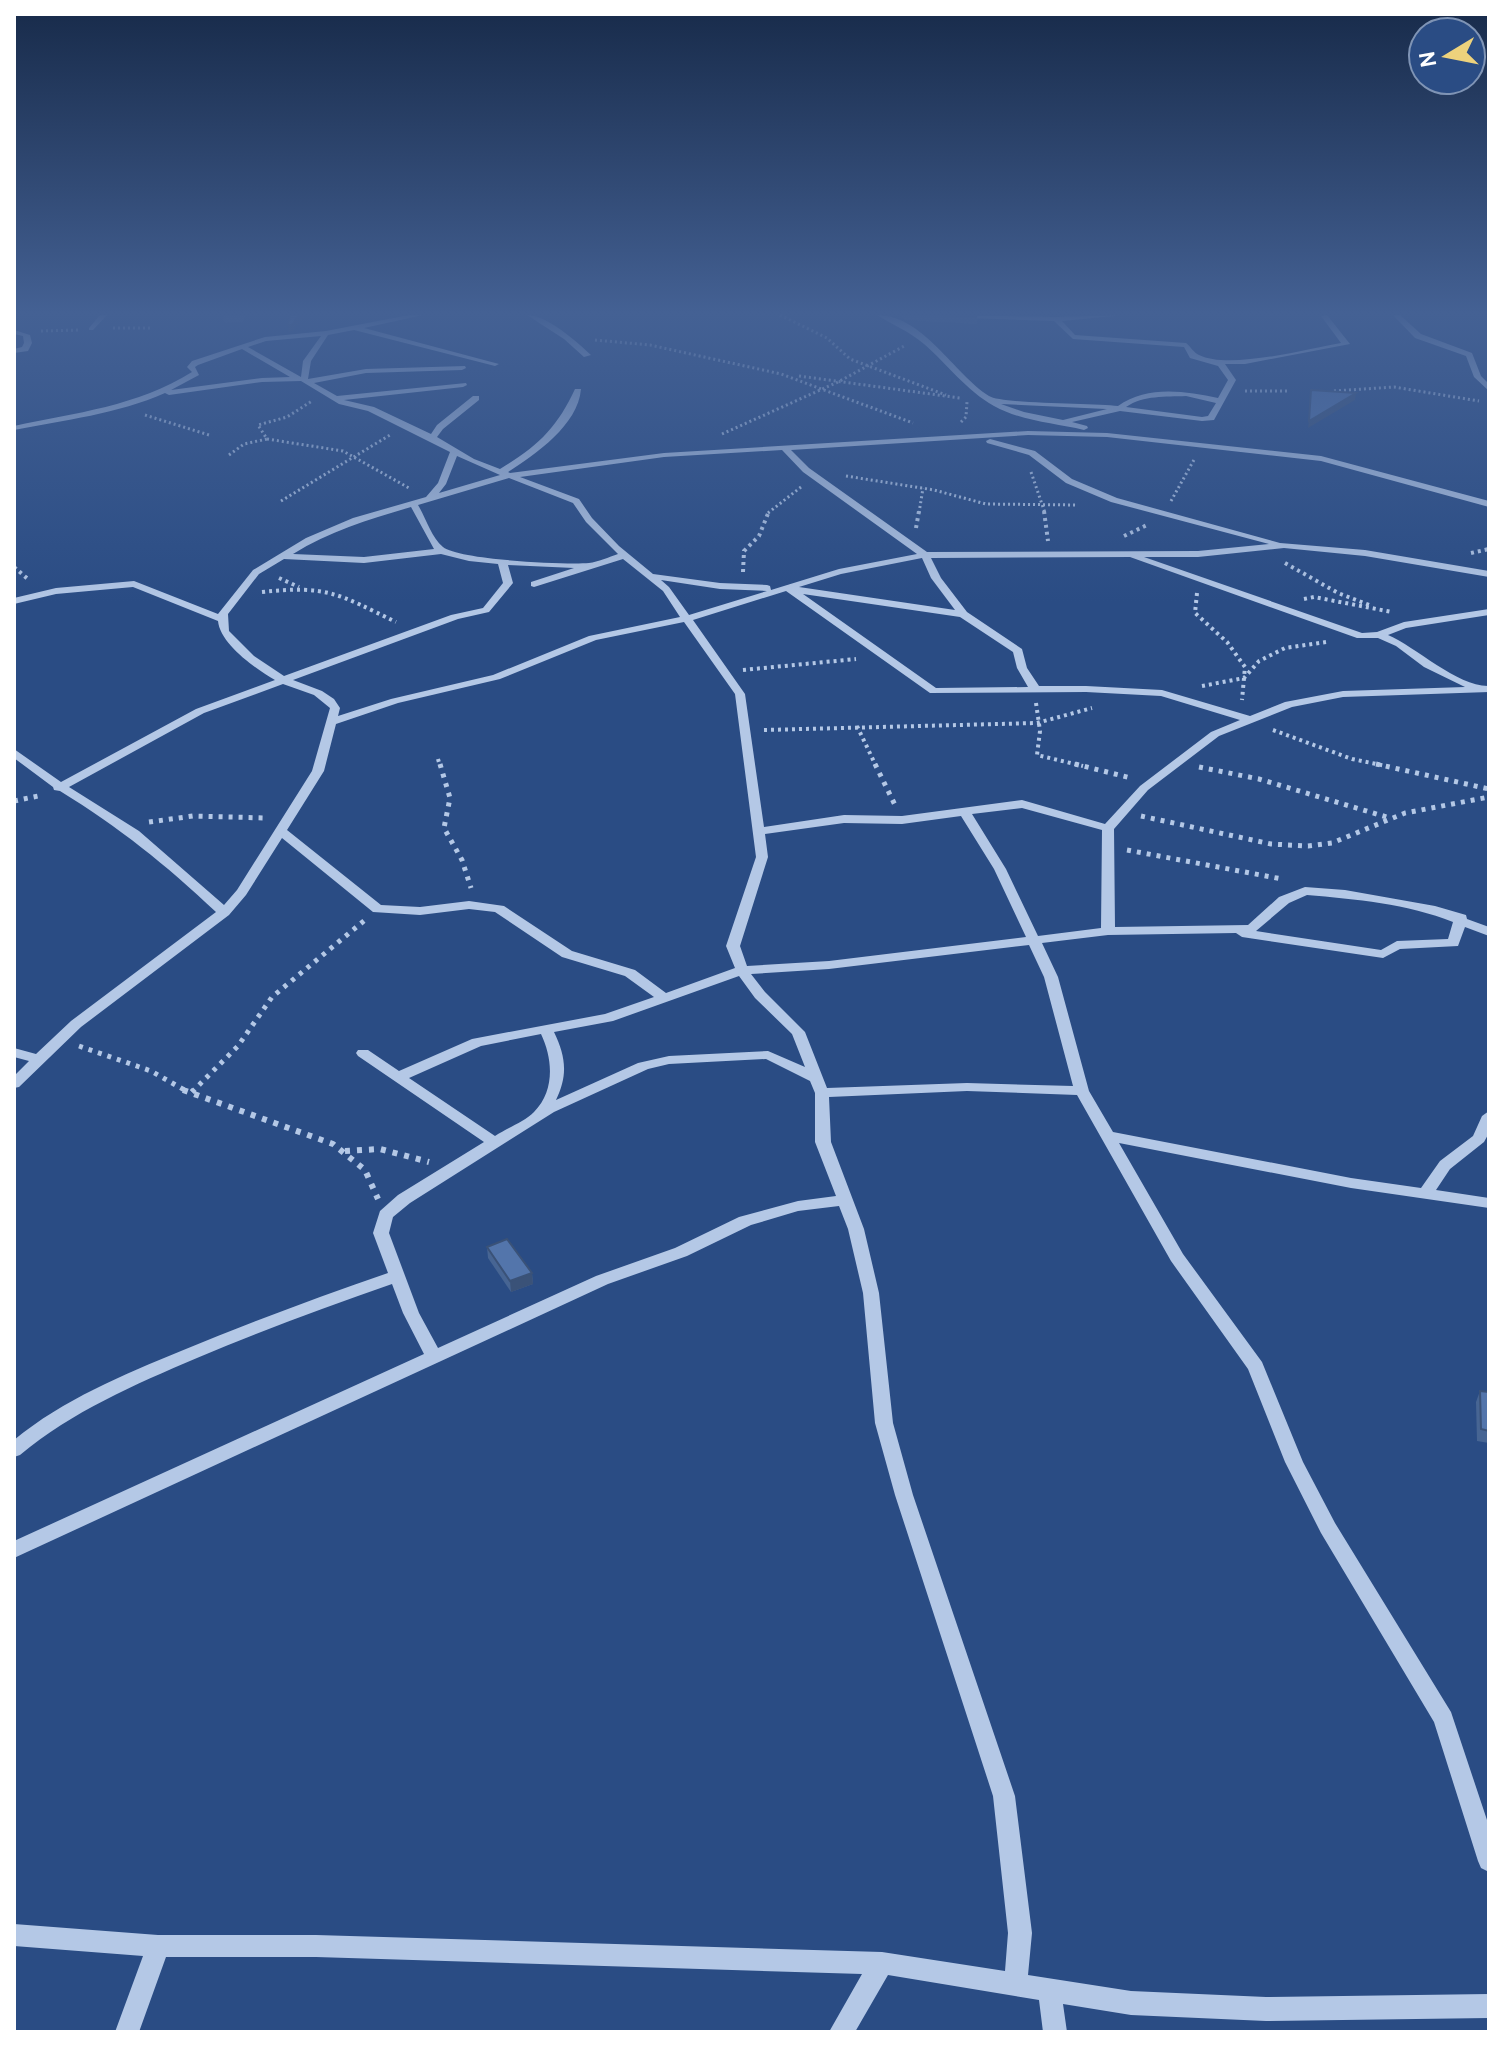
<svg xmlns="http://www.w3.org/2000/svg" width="1503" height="2046" font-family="Cabin,sans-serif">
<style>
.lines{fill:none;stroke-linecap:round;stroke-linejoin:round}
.path-far3{stroke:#b4c8e6;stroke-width:3;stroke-dasharray:2 3;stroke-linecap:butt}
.path-far2{stroke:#b4c8e6;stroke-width:4;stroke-dasharray:3 4;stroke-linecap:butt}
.path-far1{stroke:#b4c8e6;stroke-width:5;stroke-dasharray:4 6;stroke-linecap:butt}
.path{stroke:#b4c8e6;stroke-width:6;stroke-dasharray:5 7;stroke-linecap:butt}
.minor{fill:#b4c8e6;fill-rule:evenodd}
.wall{fill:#476593}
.shaded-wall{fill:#3a5278}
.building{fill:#5375ab;stroke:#3a5278;stroke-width:2}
</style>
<rect width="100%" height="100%" fill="#2a4c84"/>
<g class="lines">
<g class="path-far3">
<path d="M 780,315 L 827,338 L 850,359 L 946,395"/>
<path d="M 113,328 L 151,328"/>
<path d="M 41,331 L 79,330"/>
<path d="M 595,340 L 650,345 L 781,374 L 913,423"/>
<path d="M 799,376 L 960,398"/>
<path d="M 1245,391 L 1287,391"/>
<path d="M 1334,391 L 1394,387 L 1479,401"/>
<path d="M 145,415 L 209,435"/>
<path d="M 961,422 L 966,417 L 967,402"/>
<path d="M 722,434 L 838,382 L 906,345"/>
<path d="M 267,439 L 343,451 L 409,488"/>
<path d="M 229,455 L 244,444 L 267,439 L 258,425 L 287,417 L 312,401"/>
<path d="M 1031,472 L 1045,513"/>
<path d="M 846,476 L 934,490 L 986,504 L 1077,505"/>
<path d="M 281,501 L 390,435"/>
<path d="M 1171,501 L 1195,458"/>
<path d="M 768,513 L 801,487"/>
<path d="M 919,513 L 923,488"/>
</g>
<g class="path-far2">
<path d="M 1044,511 L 1048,541"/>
<path d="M 916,528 L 919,511"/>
<path d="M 1124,536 L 1147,525"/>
<path d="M 1471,553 L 1489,549"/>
<path d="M 1285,563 L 1338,593 L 1372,606"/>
<path d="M 14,567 L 29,580"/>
<path d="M 743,572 L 744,551 L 759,536 L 769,511"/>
<path d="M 279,578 L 299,587"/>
<path d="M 262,592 C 328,585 338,594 396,622"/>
<path d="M 1197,593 L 1195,613 L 1227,642 L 1245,667 L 1242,700"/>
<path d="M 1304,599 L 1314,597 L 1392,612"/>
<path d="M 743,670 L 856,659"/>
<path d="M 1202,686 L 1244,678 L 1259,661 L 1285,648 L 1326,642"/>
<path d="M 1036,703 L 1040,731 L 1037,755 L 1083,766"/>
<path d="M 857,726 L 876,766"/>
<path d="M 764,730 L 1037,723 L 1092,708"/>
<path d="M 1273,730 L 1352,759 L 1386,766"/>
<path d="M 438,759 L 440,766"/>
</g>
<g class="path-far1">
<path d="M 440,764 L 450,798 L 444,828 L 462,860 L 471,888"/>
<path d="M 875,764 L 895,805"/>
<path d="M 1075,764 L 1131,778"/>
<path d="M 1376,764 L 1489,789"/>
<path d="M 1199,767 L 1259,779 L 1390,818"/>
<path d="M 14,801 L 43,795"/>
<path d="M 1141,816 L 1271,844 L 1308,846 L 1332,843 L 1405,813 L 1489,797"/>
<path d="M 149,822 L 193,816 L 266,818"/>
<path d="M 1127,850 L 1282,879"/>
<path d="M 79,1046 L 151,1071 L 188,1092"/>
<path d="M 192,1092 L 238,1046 L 272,997 L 365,920"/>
</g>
<g class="path">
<path d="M 183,1090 L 333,1144 L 365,1170 L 378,1199"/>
<path d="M 192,1092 L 194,1090"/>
<path d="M 345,1151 L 380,1149 L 429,1162"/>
</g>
<g class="minor">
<path d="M 100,315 L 107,315 L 93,330 L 89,330 L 89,328 Z"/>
<path d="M 409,315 L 423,315 L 364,328 L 499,364 L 495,366 L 354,330 L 328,335 L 311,361 L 308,379 L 366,369 L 465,366 L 466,368 L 462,370 L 366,373 L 314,383 L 337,396 L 466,383 L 467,385 L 463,387 L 344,400 L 374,407 L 431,434 L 437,425 L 473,396 L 479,396 L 479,400 L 443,429 L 437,437 L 474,459 L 500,469 C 537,447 557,428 575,389 L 581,389 C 578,425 536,454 508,472 L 510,473 L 664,453 L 1028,431 L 1107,433 L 1321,456 L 1489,501 L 1489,507 L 1321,461 L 1107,437 L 1028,435 L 791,450 L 809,468 L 927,552 L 1198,551 L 1269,544 L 1111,502 L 1066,483 L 1029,455 L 987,443 L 986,441 L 990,439 L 1035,451 L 1072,479 L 1117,498 L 1280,543 L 1365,550 L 1489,571 L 1489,577 L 1365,556 L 1284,548 L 1198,557 L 1144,557 L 1362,633 L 1377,632 L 1404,622 L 1489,609 L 1489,615 L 1406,628 L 1388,635 C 1416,647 1458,687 1489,686 L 1489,692 L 1343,697 L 1292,707 L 1219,736 L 1148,790 L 1114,829 L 1115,927 L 1248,925 L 1279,897 L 1305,887 L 1345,890 L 1435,906 L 1466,915 L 1467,919 L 1489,927 L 1489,936 L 1465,927 L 1458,946 L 1400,949 L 1383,958 L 1242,937 L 1236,933 L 1108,935 L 1042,943 L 1058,977 L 1089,1091 L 1113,1132 L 1351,1178 L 1421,1188 L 1440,1161 L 1473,1136 L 1482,1116 L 1489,1111 L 1489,1133 L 1484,1142 L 1450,1169 L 1436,1190 L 1489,1198 L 1489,1208 L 1351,1188 L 1119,1143 L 1183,1254 L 1262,1362 L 1303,1462 L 1335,1523 L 1451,1712 L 1489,1826 L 1489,1872 L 1481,1868 L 1478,1861 L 1434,1722 L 1321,1533 L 1285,1462 L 1248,1369 L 1171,1261 L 1077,1095 L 967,1091 L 829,1097 L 831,1142 L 864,1229 L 879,1293 L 893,1423 L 913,1495 L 1015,1796 L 1032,1933 L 1028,1975 L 1131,1991 L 1266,1997 L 1489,1994 L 1489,2018 L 1266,2021 L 1131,2015 L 1063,2004 L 1067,2032 L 1043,2032 L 1039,2000 L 888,1975 L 855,2032 L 829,2032 L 862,1974 L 316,1957 L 166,1957 L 139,2032 L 115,2032 L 143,1956 L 14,1946 L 14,1924 L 158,1935 L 316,1935 L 882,1952 L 1005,1971 L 1008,1933 L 993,1796 L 895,1495 L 875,1423 L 863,1293 L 848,1229 L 839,1206 L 798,1211 L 751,1225 L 687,1256 L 608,1284 L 14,1558 L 14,1541 L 424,1354 L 403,1313 L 392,1284 C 326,1307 261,1331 197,1358 C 134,1385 73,1411 20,1455 L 14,1457 L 14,1440 C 64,1399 123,1375 181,1351 C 249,1323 318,1297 388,1273 L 373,1233 L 380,1211 L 398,1195 L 484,1142 L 358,1056 L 356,1053 L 358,1050 L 368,1050 L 399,1071 L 472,1039 L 605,1014 L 654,997 L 625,976 L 562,957 L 495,912 L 469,909 L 420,915 L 373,912 L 282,838 L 246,895 L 229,915 L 81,1027 L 19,1087 L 14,1088 L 14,1076 L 29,1061 L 14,1057 L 14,1048 L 36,1054 L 71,1021 L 216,912 C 165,864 120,828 60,791 L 54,790 L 53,787 L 14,758 L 14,749 L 61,782 L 196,709 L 275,680 C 256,669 220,644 218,621 L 133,587 L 56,594 L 14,604 L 14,598 L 56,588 L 134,581 L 218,614 L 253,570 L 306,538 L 353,518 L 426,497 L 438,483 L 450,452 L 368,411 L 339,404 L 301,381 L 262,382 L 169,395 L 165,393 C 118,414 64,420 14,430 L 14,426 C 75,413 138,406 192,372 L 187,367 L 192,361 L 265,337 L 326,331 ZM 321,336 L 303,361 L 301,377 L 248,347 L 266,341 ZM 242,349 L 290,377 L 262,378 L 171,390 L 199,375 L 195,367 L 198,365 ZM 782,450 L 803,472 L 917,554 L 839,569 L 771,590 L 770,586 L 767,585 L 720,583 L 653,574 L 619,546 L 592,518 L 579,499 L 520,477 L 664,457 ZM 457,456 L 500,475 L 439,493 L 446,484 ZM 509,478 L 573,503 L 586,522 L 618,554 C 609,557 598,562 589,563 C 565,565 459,560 443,547 C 431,537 426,518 418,505 ZM 411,507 L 434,549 L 364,557 L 293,554 C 330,531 370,519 411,507 ZM 441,554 L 469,561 L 498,564 L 503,583 L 483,608 L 451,615 L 284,676 L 254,656 L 229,631 L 228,614 L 259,574 L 284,559 L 364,563 ZM 1130,557 L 1357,638 L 1378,638 L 1396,646 L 1424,667 L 1465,687 L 1343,691 L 1285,702 L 1250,716 L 1162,690 L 1086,686 L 1039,686 L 1027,668 L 1022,649 L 967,612 L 941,578 L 931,558 ZM 922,558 L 931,578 L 955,610 L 799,587 L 841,574 ZM 623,559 L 663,591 L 680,617 L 589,636 L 493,675 L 391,699 L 338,716 L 340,708 L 334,699 L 322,691 L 293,680 L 458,619 L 489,612 L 513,583 L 508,565 L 574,568 L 531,582 L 531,586 L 534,587 ZM 661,580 L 720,589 L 767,591 L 689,615 L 669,587 ZM 786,591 L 930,693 L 1086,692 L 1161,696 L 1240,720 L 1211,732 L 1140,786 L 1105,824 L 1022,800 L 902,816 L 844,815 L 764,827 L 745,694 L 693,620 ZM 803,594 L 960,617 L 1013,652 L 1017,668 L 1028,687 L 936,688 ZM 684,622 L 735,694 L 756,857 L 726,946 L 735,968 L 666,993 L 635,970 L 572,951 L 504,906 L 469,901 L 420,907 L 381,905 L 287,830 L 324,771 L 336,724 L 398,703 L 500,679 L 596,640 ZM 283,684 L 314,695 L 330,708 L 312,771 L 237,890 L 224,905 L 139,831 L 69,787 L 204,713 ZM 1022,808 L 1102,830 L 1101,928 L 1038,936 L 1006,869 L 972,814 ZM 961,816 L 994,869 L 1026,937 L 829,961 L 747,966 L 740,946 L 768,857 L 765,834 L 844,823 L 902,824 ZM 1307,895 C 1355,899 1408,904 1453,922 L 1448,939 L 1397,941 L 1381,950 L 1256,931 L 1289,903 ZM 1029,945 L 1044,977 L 1073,1086 L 967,1083 L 827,1088 L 805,1032 L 765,992 L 751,974 L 829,969 ZM 739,976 L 755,998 L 792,1034 L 805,1067 L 768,1051 L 669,1056 L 638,1063 L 556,1100 C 568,1075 566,1057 554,1032 L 613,1021 ZM 541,1034 C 553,1059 555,1091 534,1112 C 524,1122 507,1128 495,1136 L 409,1078 L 481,1046 ZM 766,1059 L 810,1081 L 815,1093 L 815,1142 L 836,1196 L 798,1201 L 739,1217 L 675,1248 L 596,1276 L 438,1348 L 419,1313 L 389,1233 L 393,1217 L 410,1203 L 554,1112 L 648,1069 L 669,1064 Z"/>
<path d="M 527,315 C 547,315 576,341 591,355 L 584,357 L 564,339 Z"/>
<path d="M 877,315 C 923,315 954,374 989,396 C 1001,404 1095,403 1118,406 C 1147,385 1185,391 1218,398 L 1228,380 L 1218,366 L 1190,358 L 1184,347 L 1073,339 L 1054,321 L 942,317 L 939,315 L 1056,317 L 1124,315 L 1062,321 L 1075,335 L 1186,343 C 1190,346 1194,353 1199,355 C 1229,370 1307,349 1341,343 L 1321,316 L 1327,315 L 1350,344 L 1245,364 L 1225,364 L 1236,380 L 1214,420 L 1202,421 L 1120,411 L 1072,422 L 1087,426 L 1088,428 L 1084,430 C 1055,423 1021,421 994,406 C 967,391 947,364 924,344 C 909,331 893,325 877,315 ZM 1186,396 L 1216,403 L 1208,416 L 1202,417 L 1126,407 C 1144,395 1165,397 1186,396 ZM 1001,404 L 1106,409 L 1107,409 L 1063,420 L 1024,412 Z"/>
<path d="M 1393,315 L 1400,315 L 1421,334 L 1472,353 L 1481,376 L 1489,384 L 1489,391 L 1474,377 L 1466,356 L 1415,338 Z"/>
<path d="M 14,330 L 30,335 L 32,343 L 28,351 L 14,353 L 14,349 L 22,347 L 24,343 L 23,336 L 14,334 Z"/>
</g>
</g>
<g class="wall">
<path d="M 222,315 L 245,315 L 243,322 L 225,323 Z"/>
<path d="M 901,315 L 957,315 L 977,317 L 977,324 L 906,320 Z"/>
<path d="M 487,1247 L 532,1273 L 533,1284 L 511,1292 L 488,1258 Z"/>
<path d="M 1480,1391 L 1489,1392 L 1489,1443 L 1477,1441 L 1476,1402 Z"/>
</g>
<g class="shaded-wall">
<path d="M 299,315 L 306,315 L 292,331 L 289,332 L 288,325 Z"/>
<path d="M 1356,393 L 1355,400 L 1308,428 L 1309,421 Z"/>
<path d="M 532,1273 L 533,1284 L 511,1292 L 510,1281 Z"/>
</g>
<g class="building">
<path d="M 290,315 L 299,315 L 292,325 L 288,325 Z"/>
<path d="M 938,315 L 957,315 L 977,317 Z"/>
<path d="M 1311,390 L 1356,393 L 1309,421 Z"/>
<path d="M 507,1239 L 532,1273 L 510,1281 L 487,1247 Z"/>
<path d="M 1480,1391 L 1489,1392 L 1489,1431 L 1481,1429 Z"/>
</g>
<linearGradient id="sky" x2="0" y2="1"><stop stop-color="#172a49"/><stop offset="0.52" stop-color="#446194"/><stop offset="1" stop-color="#446194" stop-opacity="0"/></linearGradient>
<rect width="1503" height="602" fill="url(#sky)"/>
<rect width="1503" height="2046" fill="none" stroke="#ffffff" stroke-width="32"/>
<g transform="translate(1447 56) rotate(260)"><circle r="38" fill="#2a4c84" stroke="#7f94b5" stroke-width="2"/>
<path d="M0-6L14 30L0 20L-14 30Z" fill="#edd27c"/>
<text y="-12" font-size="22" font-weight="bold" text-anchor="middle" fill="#ffffff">N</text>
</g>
</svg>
